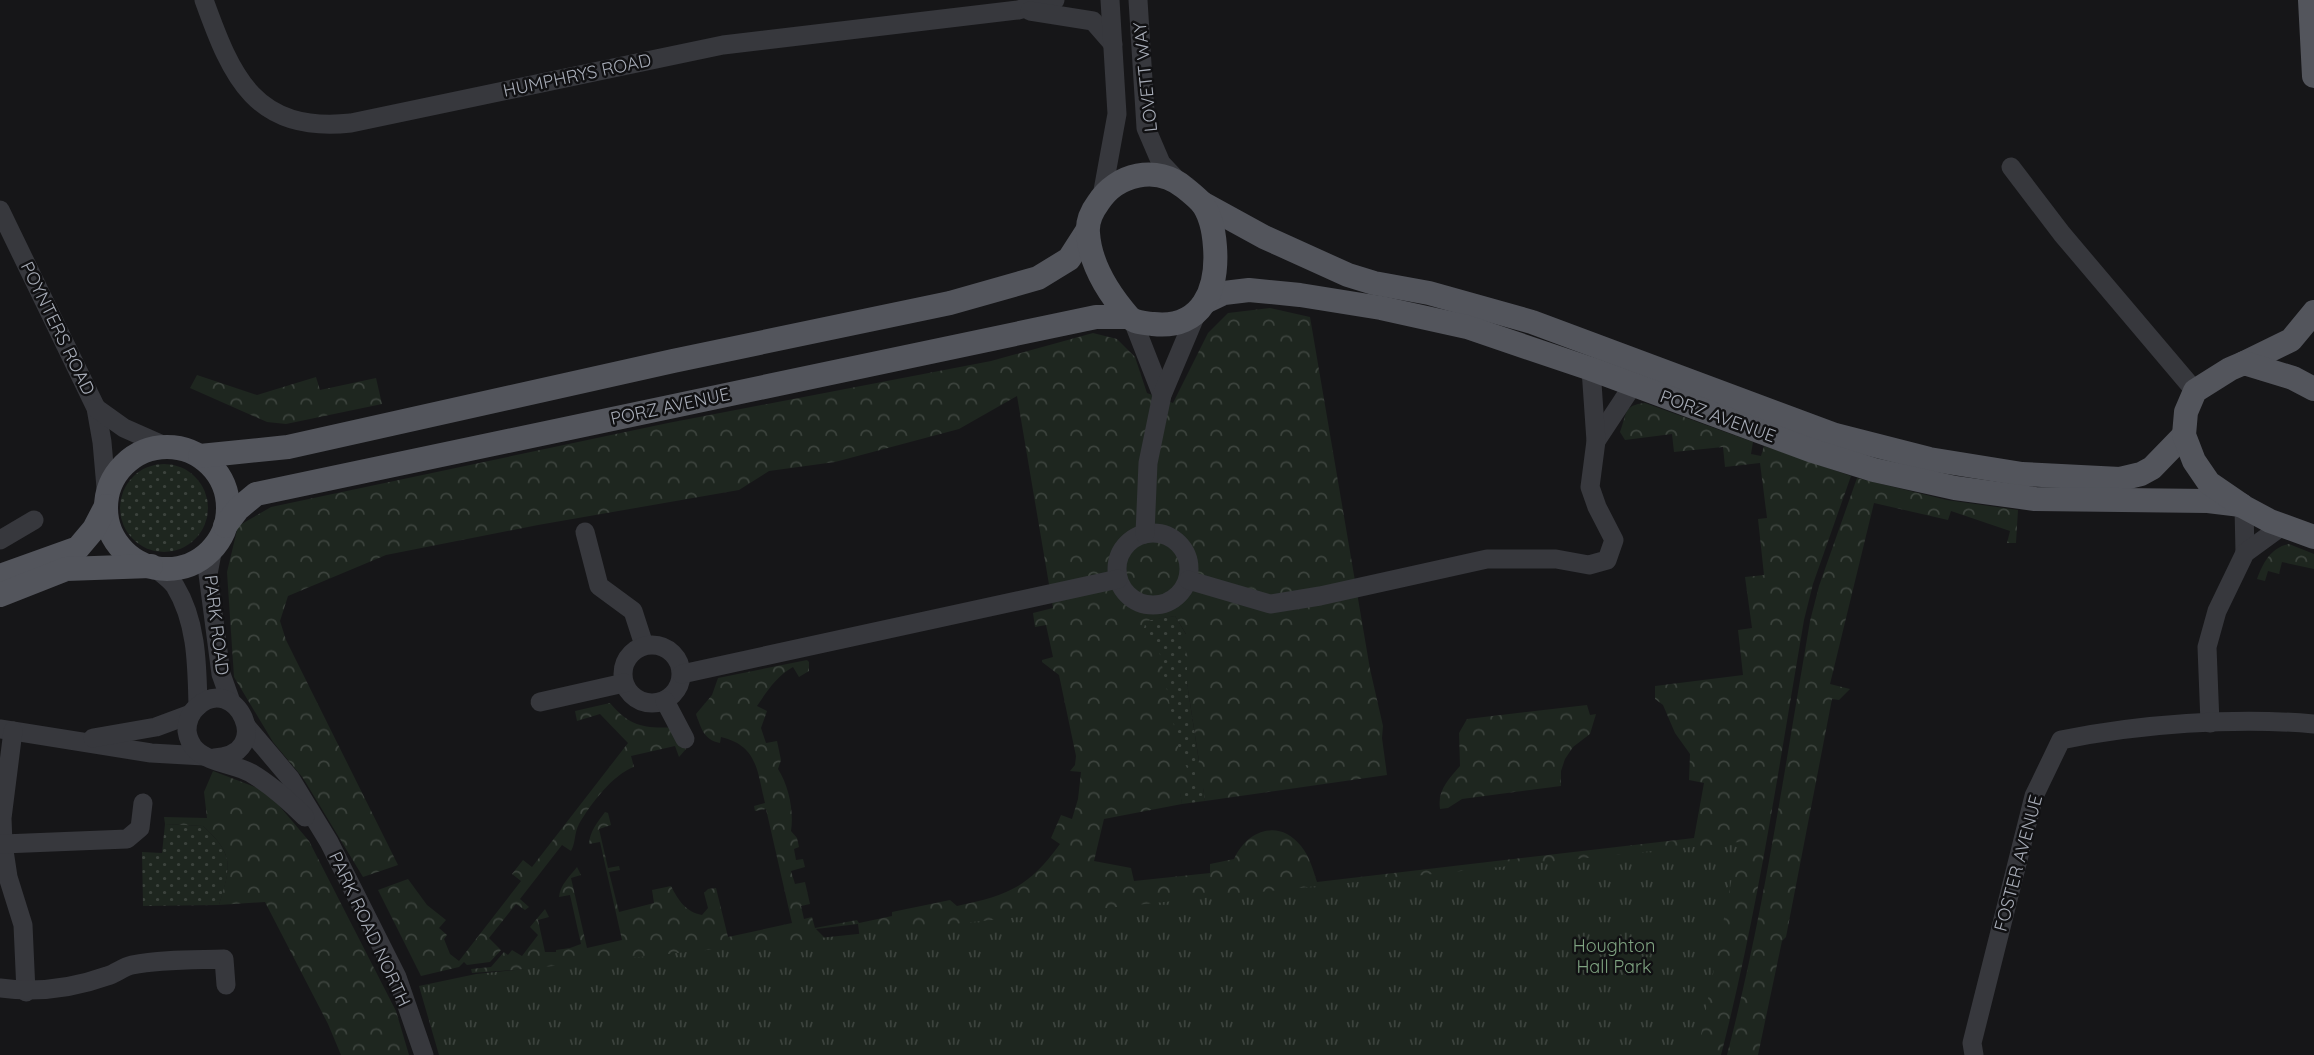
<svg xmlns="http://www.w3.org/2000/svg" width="2314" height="1055" font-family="Quicksand,sans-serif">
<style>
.grass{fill:url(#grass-dots)}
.forest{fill:url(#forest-crowns)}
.park{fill:url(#park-tufts)}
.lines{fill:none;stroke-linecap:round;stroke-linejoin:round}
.minor{stroke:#37383d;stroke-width:19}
.major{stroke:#53555c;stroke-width:24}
.labels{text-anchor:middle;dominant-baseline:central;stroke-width:5;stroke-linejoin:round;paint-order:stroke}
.street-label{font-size:18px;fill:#a8adb8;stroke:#111113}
.park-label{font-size:18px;fill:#7fa381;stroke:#111113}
</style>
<defs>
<pattern id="grass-dots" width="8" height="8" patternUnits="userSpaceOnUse" patternTransform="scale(1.75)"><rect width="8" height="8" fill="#1e261f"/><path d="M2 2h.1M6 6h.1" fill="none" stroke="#3c433d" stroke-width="1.8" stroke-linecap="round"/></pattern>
<pattern id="forest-crowns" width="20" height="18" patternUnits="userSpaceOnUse" patternTransform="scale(1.75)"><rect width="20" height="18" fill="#1e261f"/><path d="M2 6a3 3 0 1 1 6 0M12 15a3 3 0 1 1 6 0" fill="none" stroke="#3c433d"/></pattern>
<pattern id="park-tufts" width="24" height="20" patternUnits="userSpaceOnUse" patternTransform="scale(1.75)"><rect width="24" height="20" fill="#1e261f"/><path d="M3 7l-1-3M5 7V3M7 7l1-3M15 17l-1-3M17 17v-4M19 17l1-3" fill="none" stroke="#3c433d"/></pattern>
</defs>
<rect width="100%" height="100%" fill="#161618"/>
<g class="grass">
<circle cx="164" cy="508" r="44"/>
<path d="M 1175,616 L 1190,641 L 1187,683 L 1205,801 L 1182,804 L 1165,711 L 1142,631 L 1142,621 Z"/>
<path d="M 165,824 L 203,826 C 235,855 231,867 219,905 L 143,906 L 142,852 L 162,853 Z"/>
</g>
<g class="forest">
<path d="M 1270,308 L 1310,317 L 1370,669 L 1383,726 L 1382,738 L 1387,775 L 1205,801 L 1203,788 L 1198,789 L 1195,773 L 1199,761 L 1187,683 L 1187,660 L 1184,640 L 1186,634 L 1175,616 L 1146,621 L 1144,628 L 1158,645 L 1180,756 L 1190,773 L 1192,789 L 1180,791 L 1182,804 L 1104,819 L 1094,861 L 1131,868 L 1134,881 L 1210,873 L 1210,864 L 1234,859 C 1247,830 1279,818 1301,846 C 1310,857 1313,870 1317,882 L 1694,838 L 1704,783 L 1689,780 L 1690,754 L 1675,733 L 1663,705 L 1655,699 L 1655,686 L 1743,675 L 1738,630 L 1752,628 L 1745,577 L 1764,575 L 1758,519 L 1767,518 L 1760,463 L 1725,467 L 1723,447 L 1674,452 L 1672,434 L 1625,440 L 1620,432 C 1627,414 1623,405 1645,403 L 1753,442 L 1751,454 L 1761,456 L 1764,446 L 1851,476 L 1813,584 L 1804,620 C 1779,765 1758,912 1721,1055 L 1562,1055 L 863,965 L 858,924 L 816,929 L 825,938 L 582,965 L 472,973 L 471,969 L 491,967 L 504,952 L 508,955 L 512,950 L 522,956 L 538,935 L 530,927 L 545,909 L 549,917 L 538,920 L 545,952 L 556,952 L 556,950 L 570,948 L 581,944 L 570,895 L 559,897 C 560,885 570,876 577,867 L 581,875 L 571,878 L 587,948 L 622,940 L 600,842 L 589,844 C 590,831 597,823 605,812 L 608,813 L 611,825 L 599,829 L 608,868 L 619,866 L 620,870 L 609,872 L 619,912 L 654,903 L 652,890 L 671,886 C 678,900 686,912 702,915 L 708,908 L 704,893 L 708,889 L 716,888 L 728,937 L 792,923 L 766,809 L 755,811 L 754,806 L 765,803 C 757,771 758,746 721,737 L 720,743 C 704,740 701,728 696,714 L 712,695 L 718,678 L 807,660 L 809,662 L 809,671 L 799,677 L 793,667 C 777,676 767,691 757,706 L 767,711 L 761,728 L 766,743 L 777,741 L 781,760 L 778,769 C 789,786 794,812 791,831 L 797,838 L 799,847 L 794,849 L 796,860 L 803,859 L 805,867 L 791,871 L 795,884 L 805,882 L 810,904 L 801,906 L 804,919 L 812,917 L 815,928 L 857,920 L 859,923 L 892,916 L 892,912 L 950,900 L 957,906 C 1008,895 1028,888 1060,844 L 1051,838 L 1061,815 L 1072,819 L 1078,799 L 1081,772 L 1070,771 L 1075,765 L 1076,756 L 1059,675 L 1042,662 L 1042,660 L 1053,657 L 1046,625 L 1035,627 L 1033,613 L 1053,608 L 1017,396 L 959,429 L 835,462 L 769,471 L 739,490 L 538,525 L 386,555 L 288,596 L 280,621 L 286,640 L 398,865 L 363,877 L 303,778 L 273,742 L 234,677 L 227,572 L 238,526 L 271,507 L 668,423 L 991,361 L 1093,333 L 1117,339 L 1135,357 L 1147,393 L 1173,403 L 1208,333 L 1228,313 Z"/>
<path d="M 197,375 L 257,395 L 316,377 L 320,390 L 376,378 L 382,404 L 286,424 L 267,422 L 190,388 Z"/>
<path d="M 1857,478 L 1947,500 L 2018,510 L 2016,543 L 2007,543 L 2010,531 L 1951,511 L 1948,520 L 1874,503 L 1830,684 L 1850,689 L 1839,700 L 1832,699 L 1786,937 L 1782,941 L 1758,1055 L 1727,1055 C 1764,913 1785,766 1810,621 L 1819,586 Z"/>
<path d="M 2289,544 L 2314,554 L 2314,569 L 2282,562 L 2279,574 L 2268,571 L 2265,581 L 2257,579 C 2263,563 2271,547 2289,544 Z"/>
<path d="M 610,703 C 630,727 646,729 676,727 L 684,737 L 686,749 L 679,757 L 675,746 L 631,756 L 634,767 C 613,774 590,805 579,824 C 574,833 576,842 571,851 L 562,845 L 520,899 L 529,907 L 525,910 L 516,904 L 489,938 L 501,950 L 490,962 L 467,965 L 464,962 L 459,967 L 421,976 L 378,890 L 408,879 L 427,905 L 446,920 L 439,928 L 447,935 L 444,939 L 450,954 L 459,961 L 521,881 L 512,874 L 523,860 L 532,867 L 628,743 L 600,714 L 577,721 L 575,711 Z"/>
<path d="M 1587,705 L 1590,715 L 1596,714 L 1590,734 L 1573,747 L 1565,759 L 1561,771 L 1561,786 L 1462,799 L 1448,808 L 1440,809 C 1437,790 1449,779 1460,766 L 1459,733 L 1467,719 Z"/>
<path d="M 213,771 L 255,787 L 271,796 L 309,841 L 396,1011 L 409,1055 L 341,1055 L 328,1024 L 265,902 L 219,905 C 230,867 236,856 203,826 L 165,824 L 164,817 L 207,818 L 204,792 Z"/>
</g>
<path class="park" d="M 1739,842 L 1697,1055 L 439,1055 L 419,986 L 476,974 Z"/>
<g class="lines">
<g class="minor">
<path d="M 204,0 C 232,78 255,133 351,123 L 723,45 L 1018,10 L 1055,0"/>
<path d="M 1138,0 L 1146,128 L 1161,163 L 1178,181"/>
<path d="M 1030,11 L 1093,21 L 1113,44"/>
<path d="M 2011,167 L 2062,234 L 2195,391"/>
<path d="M 1102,196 L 1117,114 L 1110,0"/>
<path d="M 0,210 L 96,408 L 102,442 L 107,499"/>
<path d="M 1133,321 L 1162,395"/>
<path d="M 96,408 L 124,428 L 167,447"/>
<path d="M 1596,441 L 1633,385"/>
<path d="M 2244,507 L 2245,553"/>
<path d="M 585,532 L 599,586 L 633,611 L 644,645"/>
<circle cx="1153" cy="569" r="36"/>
<path d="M 1145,534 L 1148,463 L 1162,395 L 1197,312"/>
<path d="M 0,540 L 34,520"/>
<path d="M 213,548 L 208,574 L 221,674 L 231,702"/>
<path d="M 154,567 C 161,573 170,579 175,586 C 197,622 197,665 198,706"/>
<path d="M 1188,580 L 1270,604 L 1320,596 L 1487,559 L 1556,559 L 1589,565 L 1607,560 L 1614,540 L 1597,507 L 1590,487 L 1596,441 L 1591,369"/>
<circle cx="652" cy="674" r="29"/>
<path d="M 682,674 L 1118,579"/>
<path d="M 665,701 L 685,739"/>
<path d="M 540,702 L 624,683"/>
<path d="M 2210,723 L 2207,647 L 2217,611 L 2245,553 L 2282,526"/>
<path d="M 247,727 L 290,778 L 329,842 L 397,977 L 424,1055"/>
<path d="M 0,729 L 151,753 L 204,756"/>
<path d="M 13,731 L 2,818 L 3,844 L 8,877 L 23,925 L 26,992"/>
<path d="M 93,738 L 156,727 L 191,714"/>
<path d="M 214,758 C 277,755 235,671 197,707 C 190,713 187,722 187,731 C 188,738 191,745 196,750 C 210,763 235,764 251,773 C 271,785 289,801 305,817"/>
<path d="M 3,844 L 127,839 L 140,828 L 143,803"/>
<path d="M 0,988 C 38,993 71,989 107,976 C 115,974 123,967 132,965 C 162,959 194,960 224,959 L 226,985"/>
<path d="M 1974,1055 L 1972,1043 L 2034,796 L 2061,740 C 2138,724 2235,717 2314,724"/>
</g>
<g class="major">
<path d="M 2310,0 L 2314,76"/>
<path d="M 1202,203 L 1264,237 L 1348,275 L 1374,283 L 1429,293 L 1532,322 L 1835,435 L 1929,459 L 2022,474 L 2120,479 L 2141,474 L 2152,468 L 2184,435"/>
<path d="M 1205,302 L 1224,293 L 1249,290 L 1300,295 L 1381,308 L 1467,327 L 1591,369 L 1810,450 L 1874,470 L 1955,488 L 2035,499 L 2208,501 L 2241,505"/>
<path d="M 2244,363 L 2291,340 L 2314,312"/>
<path d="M 2314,389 L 2293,378 L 2244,363 L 2230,369 L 2195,391 L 2186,412 L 2184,435 L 2194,461 L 2209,483 L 2244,507 L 2270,521 L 2314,537"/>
<circle cx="167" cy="508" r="61"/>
<path d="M 200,456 L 288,447 L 673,361 L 950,303 L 1038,278 L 1069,259 L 1087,231"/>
<path d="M 225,526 L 238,509 L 256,494 L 1096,317 L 1129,317 C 1135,323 1145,323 1153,324 C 1203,330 1218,288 1215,247 C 1214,232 1210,213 1201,202 C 1196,197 1190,192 1185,188 C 1157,164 1116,174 1098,203 C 1092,211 1087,222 1088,233 C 1090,264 1109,294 1129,317"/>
<path d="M 0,576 L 78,548 L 94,529 L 106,506"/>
<path d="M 0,595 L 66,569 L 151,566"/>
</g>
</g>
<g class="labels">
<g class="street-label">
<text transform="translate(577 75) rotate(-12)">HUMPHRYS ROAD</text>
<text transform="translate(1145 77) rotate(-96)">LOVETT WAY</text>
<text transform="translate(58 328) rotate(64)">POYNTERS ROAD</text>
<text transform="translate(670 406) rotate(-12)">PORZ AVENUE</text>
<text transform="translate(1718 416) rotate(20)">PORZ AVENUE</text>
<text transform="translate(217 625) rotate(83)">PARK ROAD</text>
<text transform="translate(2018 863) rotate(-75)">FOSTER AVENUE</text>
<text transform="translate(370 929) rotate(65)">PARK ROAD NORTH</text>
</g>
<g class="park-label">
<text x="1614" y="945">Houghton<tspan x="1614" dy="21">Hall Park</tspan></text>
</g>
</g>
</svg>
